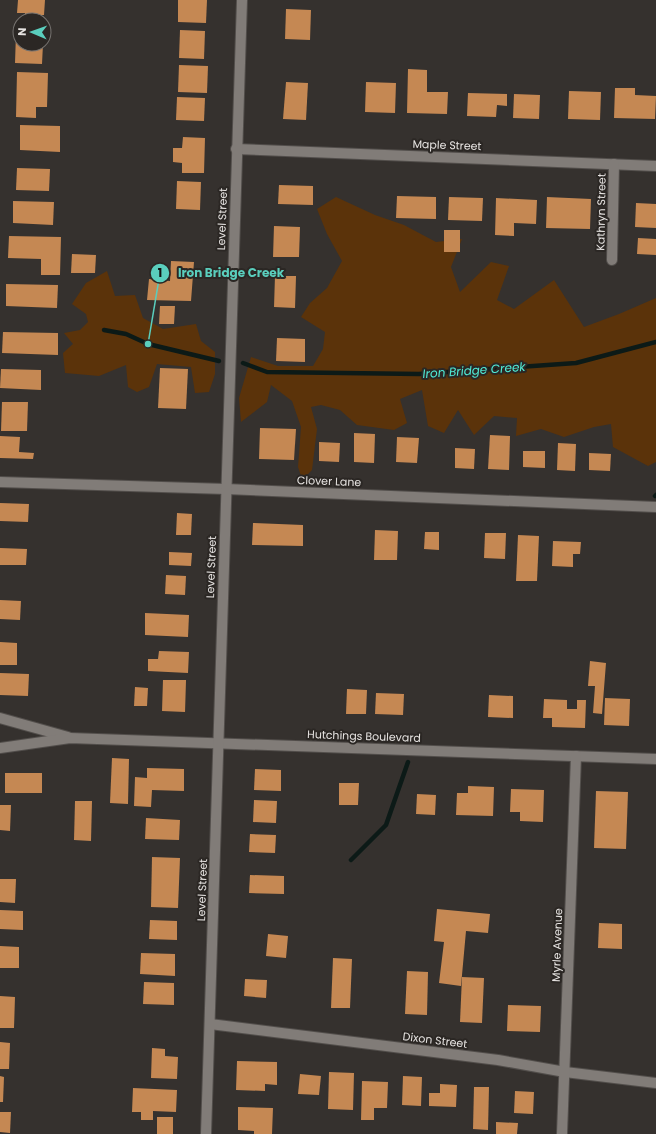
<svg xmlns="http://www.w3.org/2000/svg" width="656" height="1134" font-family="Poppins,sans-serif">
<style>
.green{fill:#5b330a}
.lines{fill:none;stroke-linecap:round;stroke-linejoin:round}
.stream{stroke:#0c1a17;stroke-width:4.5}
.building{fill:#c58853}
.street-casing{stroke:#524e4b;stroke-width:12}
.street{stroke:#817c78;stroke-width:10}
.labels{text-anchor:middle;dominant-baseline:central;stroke-width:4;stroke-linejoin:round;paint-order:stroke}
.street-label{font-size:11px;fill:#e7e4e2;stroke:#2b2724}
.water-label{font-size:12px;font-style:italic;fill:#50ecd7;stroke:#2b2724}
.leader{fill:none;stroke:#5acebd;stroke-width:1.5}
.callout-dot{fill:#5acebd;stroke:#2b2724;stroke-width:1.5}
.mark-label{font-size:12px;text-anchor:middle;font-weight:bold;fill:#111}
.callout-label{font-size:12px;text-anchor:middle;font-weight:bold;fill:#5acebd;stroke:#2b2724;stroke-width:4;stroke-linejoin:round;paint-order:stroke}
</style>
<rect width="100%" height="100%" fill="#35312e"/>
<g class="green">
<path d="M 336,197 L 375,215 L 404,225 L 436,242 L 462,239 L 451,267 L 460,292 L 491,262 L 509,266 L 497,300 L 514,309 L 554,280 L 584,327 L 619,314 L 656,298 L 656,462 L 648,466 L 613,447 L 611,424 L 594,427 L 564,437 L 541,429 L 516,436 L 517,418 L 494,416 L 474,435 L 458,410 L 444,433 L 428,426 L 422,390 L 400,399 L 407,423 L 394,430 L 357,425 L 340,410 L 321,405 L 311,407 L 317,429 L 312,470 L 307,475 L 301,476 L 298,467 L 301,427 L 292,401 L 271,385 L 267,402 L 241,422 L 239,398 L 251,357 L 278,366 L 313,366 L 323,349 L 325,332 L 301,317 L 310,303 L 327,288 L 342,261 L 327,234 L 317,209 Z"/>
<path d="M 107,271 L 115,296 L 135,295 L 143,318 L 163,329 L 196,324 L 201,341 L 215,352 L 215,374 L 209,392 L 195,393 L 191,367 L 157,364 L 149,387 L 137,392 L 128,387 L 126,365 L 99,376 L 65,373 L 63,353 L 73,344 L 64,333 L 80,330 L 88,322 L 86,314 L 72,304 L 86,283 Z"/>
</g>
<g class="lines">
<g class="stream">
<path d="M 104,330 L 126,334 L 148,344 L 219,361"/>
<path d="M 243,363 L 267,372 L 419,374 L 576,363 L 656,342"/>
<path d="M 655,496 L 656,495"/>
<path d="M 351,860 L 386,825 L 408,762"/>
</g>
</g>
<g class="building">
<path d="M 18,0 L 45,0 L 44,15 L 37,15 L 37,20 L 25,20 L 25,13 L 17,13 Z"/>
<path d="M 178,0 L 207,0 L 206,23 L 178,22 Z"/>
<path d="M 286,9 L 311,10 L 310,40 L 285,39 Z"/>
<path d="M 180,30 L 205,31 L 204,59 L 179,58 Z"/>
<path d="M 16,33 L 20,33 L 20,44 L 43,44 L 42,64 L 15,63 Z"/>
<path d="M 179,65 L 208,66 L 207,93 L 178,92 Z"/>
<path d="M 408,69 L 427,70 L 427,92 L 448,92 L 447,114 L 407,113 Z"/>
<path d="M 17,72 L 48,73 L 47,107 L 36,107 L 36,118 L 16,117 Z"/>
<path d="M 286,82 L 308,83 L 306,120 L 283,119 Z"/>
<path d="M 366,82 L 396,83 L 395,113 L 365,112 Z"/>
<path d="M 615,88 L 635,88 L 635,95 L 656,96 L 655,119 L 614,118 Z"/>
<path d="M 569,91 L 601,92 L 600,120 L 568,119 Z"/>
<path d="M 468,93 L 507,94 L 507,106 L 497,105 L 496,117 L 467,116 Z"/>
<path d="M 514,94 L 540,95 L 539,119 L 513,118 Z"/>
<path d="M 177,97 L 205,98 L 204,121 L 176,120 Z"/>
<path d="M 20,125 L 60,126 L 60,152 L 20,150 Z"/>
<path d="M 183,137 L 205,138 L 204,173 L 182,173 L 182,163 L 173,162 L 173,148 L 182,148 Z"/>
<path d="M 17,168 L 50,169 L 49,191 L 16,190 Z"/>
<path d="M 177,181 L 201,182 L 200,210 L 176,209 Z"/>
<path d="M 279,185 L 313,186 L 313,205 L 278,204 Z"/>
<path d="M 397,196 L 436,197 L 436,219 L 396,218 Z"/>
<path d="M 449,197 L 483,198 L 482,221 L 448,220 Z"/>
<path d="M 547,197 L 591,199 L 590,229 L 546,228 Z"/>
<path d="M 496,198 L 537,200 L 536,224 L 514,223 L 514,236 L 495,235 Z"/>
<path d="M 13,201 L 54,202 L 53,225 L 13,223 Z"/>
<path d="M 636,203 L 656,204 L 656,228 L 635,227 Z"/>
<path d="M 274,226 L 300,227 L 299,257 L 273,257 Z"/>
<rect x="444" y="230" width="16" height="22"/>
<path d="M 9,236 L 61,237 L 60,275 L 41,275 L 41,259 L 8,258 Z"/>
<path d="M 638,238 L 656,239 L 656,255 L 637,254 Z"/>
<path d="M 72,254 L 96,255 L 95,273 L 71,273 Z"/>
<path d="M 171,261 L 194,262 L 191,301 L 147,300 L 149,279 L 170,281 Z"/>
<path d="M 275,276 L 296,276 L 295,308 L 274,307 Z"/>
<path d="M 6,284 L 58,285 L 57,308 L 6,306 Z"/>
<path d="M 160,306 L 175,306 L 174,324 L 159,324 Z"/>
<path d="M 3,332 L 58,333 L 58,355 L 2,353 Z"/>
<path d="M 277,338 L 305,339 L 305,362 L 276,361 Z"/>
<path d="M 160,368 L 188,369 L 186,409 L 158,408 Z"/>
<path d="M 1,369 L 41,370 L 41,390 L 0,388 Z"/>
<path d="M 2,402 L 28,402 L 27,431 L 1,431 Z"/>
<path d="M 260,428 L 296,429 L 294,460 L 259,459 Z"/>
<path d="M 354,433 L 375,434 L 374,463 L 354,462 Z"/>
<path d="M 490,435 L 510,436 L 509,470 L 488,469 Z"/>
<path d="M 0,436 L 20,437 L 19,452 L 34,453 L 33,459 L 0,458 Z"/>
<path d="M 397,437 L 419,438 L 417,463 L 396,462 Z"/>
<path d="M 319,442 L 340,443 L 339,462 L 319,461 Z"/>
<path d="M 558,443 L 576,444 L 575,471 L 557,470 Z"/>
<path d="M 455,448 L 475,449 L 474,469 L 455,468 Z"/>
<path d="M 523,451 L 545,451 L 545,468 L 523,467 Z"/>
<path d="M 589,453 L 611,454 L 610,471 L 589,470 Z"/>
<path d="M 0,503 L 29,504 L 28,522 L 0,521 Z"/>
<path d="M 177,513 L 192,514 L 191,535 L 176,535 Z"/>
<path d="M 253,523 L 303,525 L 303,546 L 252,545 Z"/>
<path d="M 375,530 L 398,531 L 397,560 L 374,560 Z"/>
<path d="M 425,532 L 439,532 L 439,550 L 424,549 Z"/>
<path d="M 485,533 L 506,533 L 505,559 L 484,558 Z"/>
<path d="M 518,535 L 539,536 L 537,581 L 516,581 Z"/>
<path d="M 553,541 L 581,542 L 580,554 L 573,554 L 573,567 L 552,566 Z"/>
<path d="M 0,548 L 27,549 L 26,565 L 0,565 Z"/>
<path d="M 169,552 L 192,553 L 191,566 L 169,565 Z"/>
<path d="M 166,575 L 186,576 L 185,595 L 165,594 Z"/>
<path d="M 0,600 L 21,601 L 20,620 L 0,619 Z"/>
<path d="M 145,613 L 189,615 L 188,637 L 145,635 Z"/>
<path d="M 0,642 L 17,643 L 17,665 L 0,665 Z"/>
<path d="M 159,651 L 189,652 L 188,673 L 148,671 L 148,659 L 158,659 Z"/>
<path d="M 590,661 L 606,663 L 602,714 L 593,713 L 595,686 L 588,686 Z"/>
<path d="M 0,673 L 29,674 L 28,696 L 0,695 Z"/>
<path d="M 163,680 L 186,680 L 185,712 L 162,711 Z"/>
<path d="M 135,687 L 148,688 L 147,706 L 134,706 Z"/>
<path d="M 347,689 L 367,690 L 366,714 L 346,714 Z"/>
<path d="M 376,693 L 404,694 L 403,715 L 375,714 Z"/>
<path d="M 489,695 L 513,696 L 513,718 L 488,717 Z"/>
<path d="M 605,698 L 630,699 L 629,726 L 604,725 Z"/>
<path d="M 544,699 L 567,700 L 567,709 L 577,709 L 577,700 L 586,700 L 585,728 L 552,727 L 552,718 L 543,718 Z"/>
<path d="M 112,758 L 129,759 L 128,804 L 110,803 Z"/>
<path d="M 147,768 L 184,769 L 184,791 L 152,790 L 151,807 L 134,806 L 135,777 L 147,778 Z"/>
<path d="M 255,769 L 281,770 L 281,791 L 254,790 Z"/>
<rect x="5" y="773" width="37" height="20"/>
<path d="M 339,783 L 359,783 L 358,805 L 339,805 Z"/>
<path d="M 468,786 L 494,787 L 493,816 L 456,815 L 457,793 L 468,793 Z"/>
<path d="M 511,789 L 544,790 L 543,822 L 520,821 L 520,812 L 510,812 Z"/>
<path d="M 596,791 L 628,792 L 626,849 L 594,848 Z"/>
<path d="M 417,794 L 436,795 L 435,815 L 416,814 Z"/>
<path d="M 254,800 L 277,801 L 276,823 L 253,822 Z"/>
<path d="M 75,801 L 92,801 L 91,841 L 74,840 Z"/>
<path d="M 0,805 L 11,805 L 10,831 L 0,830 Z"/>
<path d="M 146,818 L 180,820 L 179,840 L 145,839 Z"/>
<path d="M 250,834 L 276,835 L 275,853 L 249,852 Z"/>
<path d="M 152,857 L 180,858 L 178,908 L 151,907 Z"/>
<path d="M 250,875 L 284,876 L 284,894 L 249,893 Z"/>
<path d="M 0,879 L 16,879 L 15,903 L 0,902 Z"/>
<path d="M 437,909 L 490,914 L 488,933 L 466,931 L 461,986 L 439,983 L 444,942 L 434,941 Z"/>
<path d="M 0,910 L 23,911 L 23,930 L 0,929 Z"/>
<path d="M 150,920 L 177,921 L 177,940 L 149,939 Z"/>
<path d="M 599,923 L 622,924 L 622,949 L 598,948 Z"/>
<path d="M 268,934 L 288,936 L 286,958 L 266,956 Z"/>
<path d="M 0,946 L 19,947 L 19,968 L 0,968 Z"/>
<path d="M 141,953 L 175,954 L 175,976 L 140,974 Z"/>
<path d="M 333,958 L 352,959 L 350,1008 L 331,1008 Z"/>
<path d="M 407,971 L 428,972 L 427,1015 L 405,1014 Z"/>
<path d="M 462,977 L 484,978 L 482,1023 L 460,1022 Z"/>
<path d="M 245,979 L 267,980 L 266,998 L 244,996 Z"/>
<path d="M 144,982 L 174,983 L 174,1005 L 143,1004 Z"/>
<path d="M 0,996 L 15,997 L 14,1028 L 0,1028 Z"/>
<path d="M 508,1005 L 541,1006 L 540,1032 L 507,1031 Z"/>
<path d="M 0,1042 L 10,1043 L 9,1069 L 0,1069 Z"/>
<path d="M 152,1048 L 165,1049 L 165,1056 L 178,1057 L 177,1079 L 151,1078 Z"/>
<path d="M 237,1061 L 277,1062 L 277,1085 L 265,1084 L 265,1091 L 236,1090 Z"/>
<path d="M 329,1072 L 354,1073 L 353,1110 L 328,1109 Z"/>
<path d="M 300,1074 L 321,1076 L 319,1095 L 298,1094 Z"/>
<path d="M 0,1076 L 4,1077 L 3,1102 L 0,1102 Z"/>
<path d="M 403,1076 L 422,1077 L 421,1106 L 402,1105 Z"/>
<path d="M 362,1081 L 388,1082 L 387,1108 L 374,1108 L 374,1120 L 361,1120 Z"/>
<path d="M 440,1084 L 457,1085 L 456,1107 L 429,1106 L 429,1093 L 440,1093 Z"/>
<path d="M 474,1087 L 489,1087 L 488,1130 L 473,1129 Z"/>
<path d="M 133,1088 L 177,1090 L 176,1112 L 153,1111 L 153,1120 L 141,1120 L 141,1112 L 132,1112 Z"/>
<path d="M 515,1091 L 534,1092 L 533,1114 L 514,1113 Z"/>
<path d="M 238,1107 L 273,1108 L 272,1134 L 254,1134 L 254,1131 L 238,1130 Z"/>
<path d="M 0,1112 L 11,1112 L 10,1133 L 0,1132 Z"/>
<rect x="157" y="1117" width="16" height="17"/>
<path d="M 496,1122 L 518,1123 L 517,1134 L 496,1134 Z"/>
</g>
<g class="lines">
<defs>
<g id="street">
<path d="M 236,149 L 656,166"/>
<path d="M 612,260 L 614,164"/>
<path d="M 0,482 L 226,489 L 656,507"/>
<path d="M 0,718 L 68,737"/>
<path d="M 0,748 L 70,738 L 656,759"/>
<path d="M 210,1024 L 498,1060 L 565,1072 L 656,1083"/>
<path d="M 206,1134 L 242,0"/>
<path d="M 562,1134 L 576,756"/>
</g>
</defs>
<use href="#street" class="street-casing"/>
<use href="#street" class="street"/>
</g>
<g class="labels">
<g class="street-label">
<text transform="translate(447 145) rotate(2)">Maple Street</text>
<text transform="translate(601 212) rotate(-89)">Kathryn Street</text>
<text transform="translate(222 219) rotate(-88)">Level Street</text>
<text transform="translate(329 481) rotate(2)">Clover Lane</text>
<text transform="translate(211 567) rotate(-88)">Level Street</text>
<text transform="translate(364 736) rotate(2)">Hutchings Boulevard</text>
<text transform="translate(202 890) rotate(-88)">Level Street</text>
<text transform="translate(557 945) rotate(-88)">Myrle Avenue</text>
<text transform="translate(435 1040) rotate(7)">Dixon Street</text>
</g>
<g class="water-label">
<text transform="translate(474 370) rotate(-4)">Iron Bridge Creek</text>
</g>
</g>
<path class="leader" d="M148 344L160 273"/>
<g class="callout-dot">
<circle cx="148" cy="344" r="4"/>
<circle cx="160" cy="273" r="10"/>
</g>
<g class="mark-label">
<text x="160" y="277">1</text>
</g>
<g class="callout-label">
<text x="231" y="277">Iron Bridge Creek</text>
</g>
<g transform="translate(32 32) rotate(272)"><circle r="19" fill="#2b2724" stroke="#767370"/>
<path d="M0-3L7 15L0 10L-7 15Z" fill="#5acebd"/>
<text y="-6" font-size="11" font-weight="bold" text-anchor="middle" fill="#e7e4e2">N</text>
</g>
</svg>
